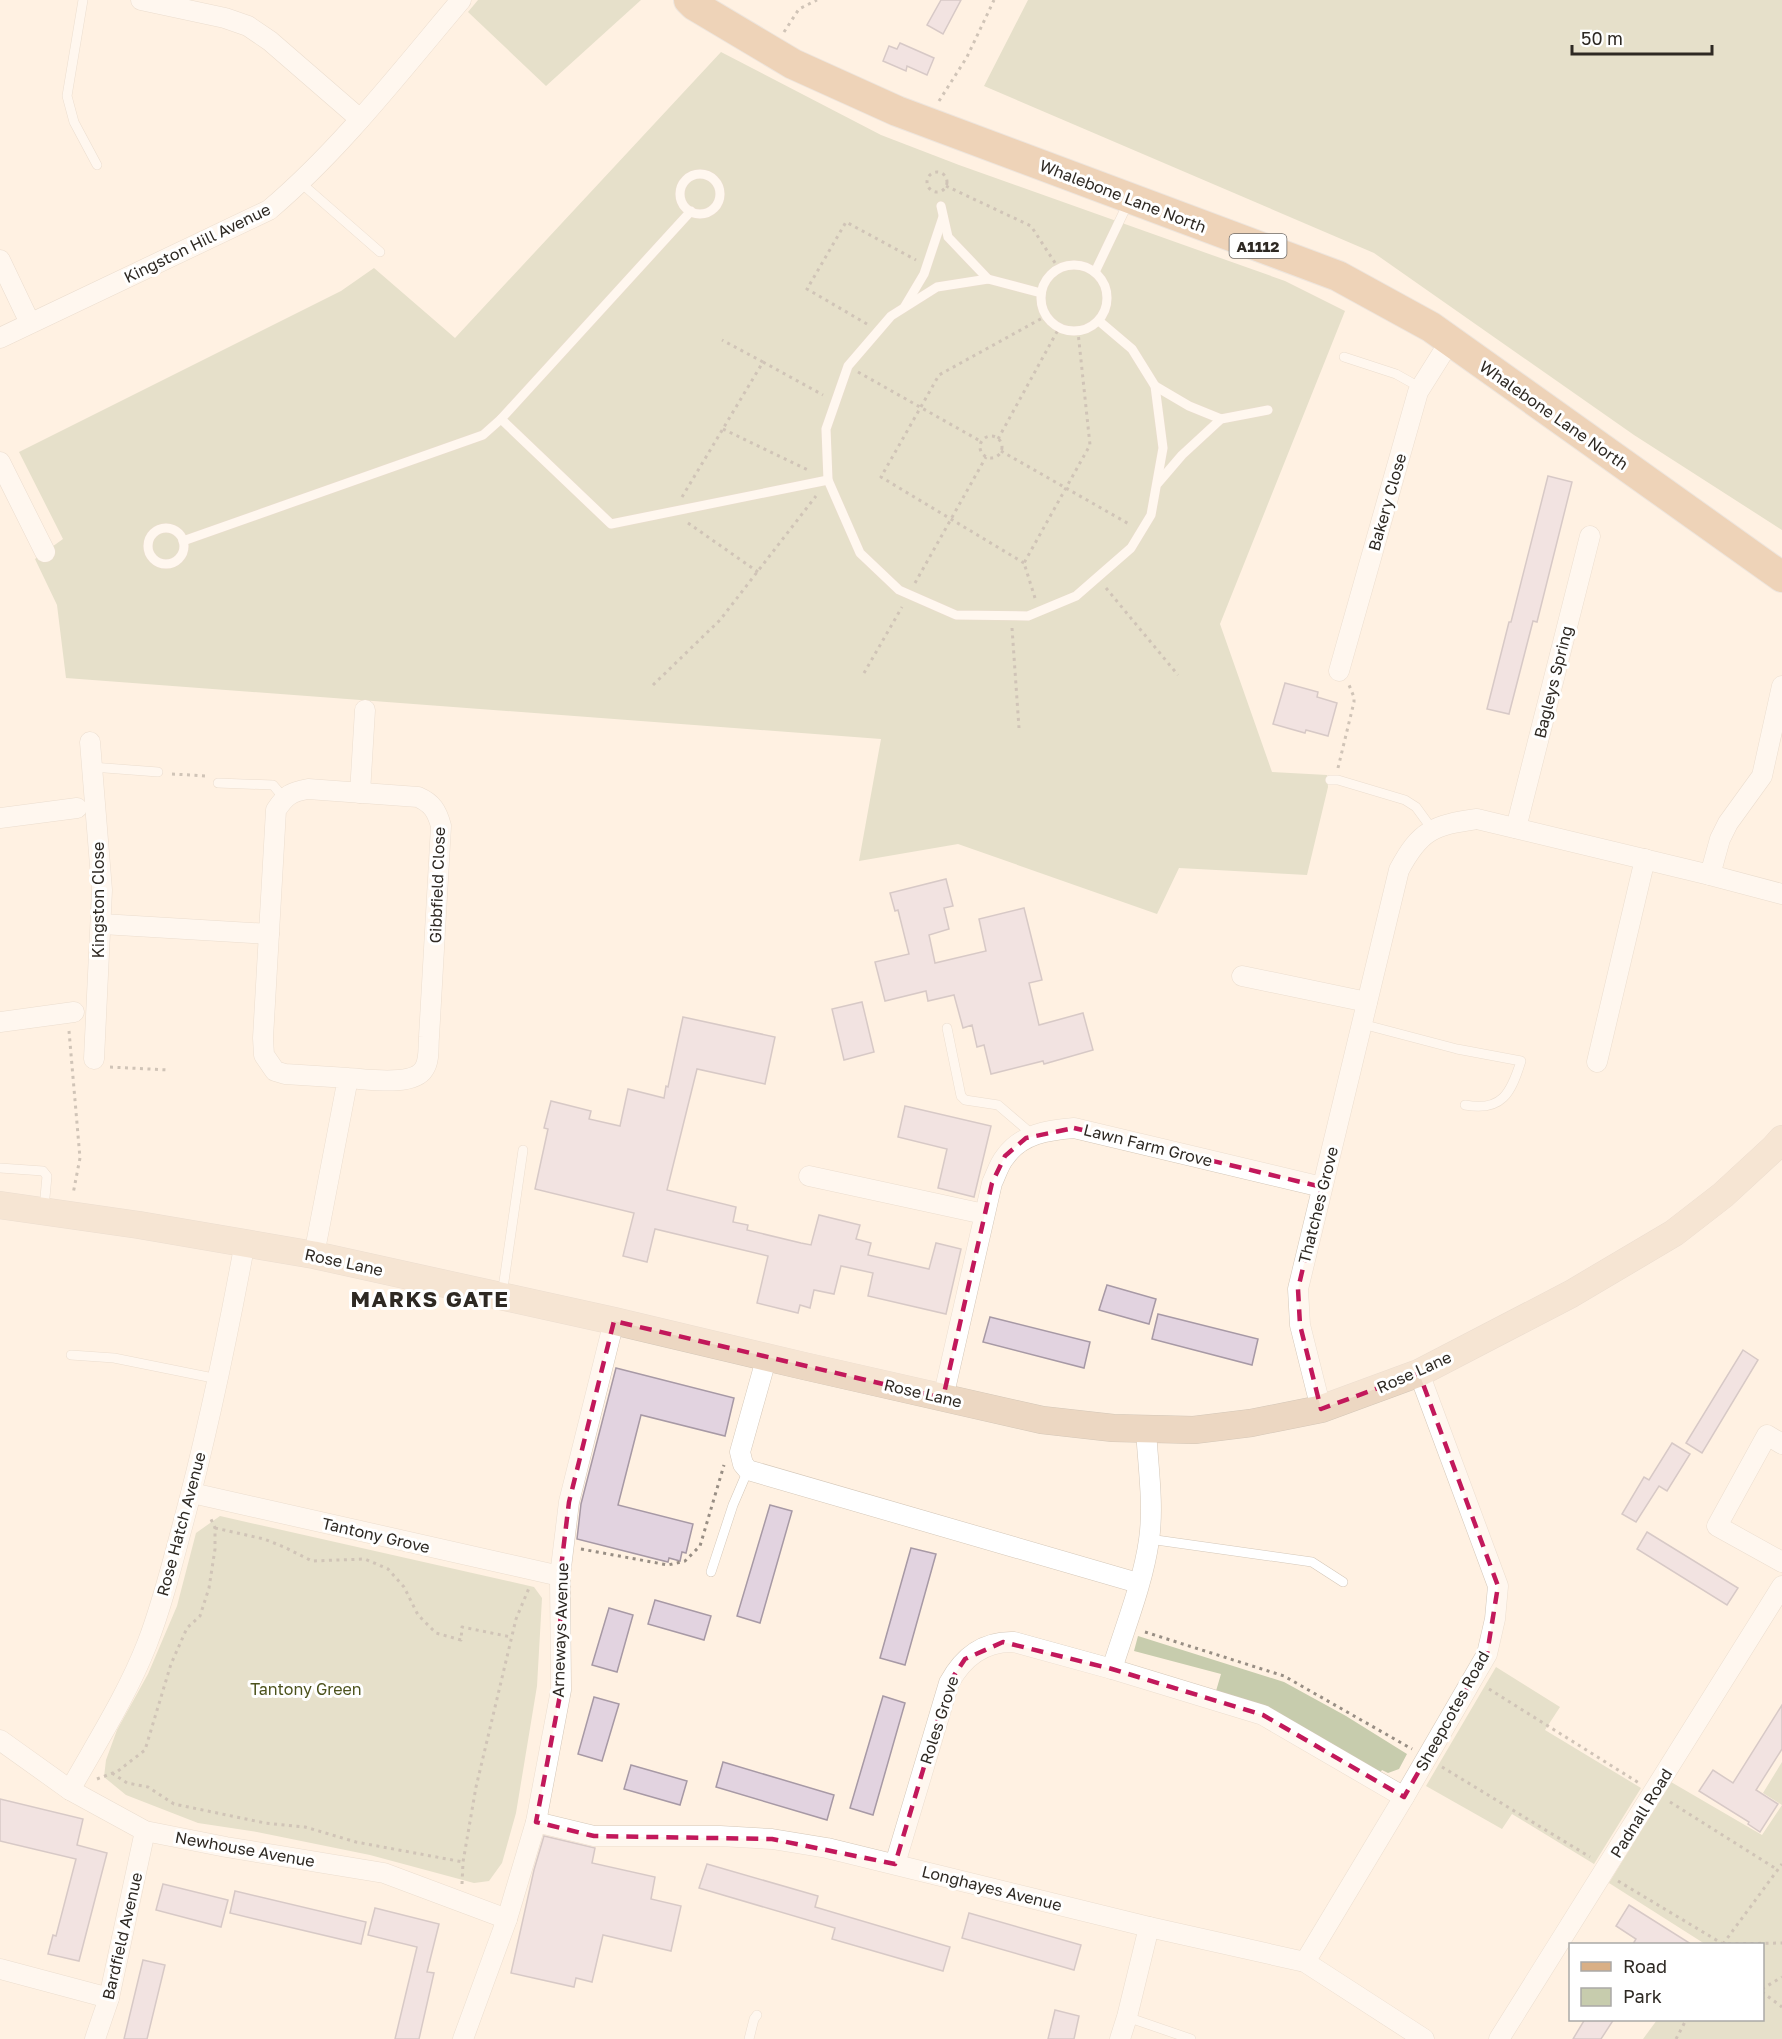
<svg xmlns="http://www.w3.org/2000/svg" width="1782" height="2039" font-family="'Golos Text',sans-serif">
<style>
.green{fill:#c7ccad}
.building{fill:#e2d3e0;stroke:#a799a5;stroke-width:1.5}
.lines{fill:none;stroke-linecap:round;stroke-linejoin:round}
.lane-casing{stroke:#d4c7b8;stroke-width:10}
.street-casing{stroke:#d4c7b8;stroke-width:21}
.secondary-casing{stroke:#d4c7b8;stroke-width:28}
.primary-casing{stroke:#d9d8d7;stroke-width:32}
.path{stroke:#988e84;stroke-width:3;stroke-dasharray:3 4.5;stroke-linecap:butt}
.lane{stroke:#fff;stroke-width:9}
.street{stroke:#fff;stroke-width:20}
.secondary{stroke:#ecd7c2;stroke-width:27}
.primary{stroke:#d9af85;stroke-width:30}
.marked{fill:none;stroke:#c2185b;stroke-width:4.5;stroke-dasharray:12 8;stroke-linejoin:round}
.labels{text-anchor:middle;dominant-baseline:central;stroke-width:6;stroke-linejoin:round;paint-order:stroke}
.shield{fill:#fff;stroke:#6d6965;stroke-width:1.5}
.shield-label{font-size:15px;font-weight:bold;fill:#2e2923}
.street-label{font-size:16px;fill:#2e2923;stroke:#fff}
.park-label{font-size:16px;fill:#4c521c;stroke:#fff}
.district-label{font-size:22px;font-weight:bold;letter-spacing:1.5px;fill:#2e2923;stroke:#fff}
</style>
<rect width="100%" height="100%" fill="#fff1e2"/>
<g class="green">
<path d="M 478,0 L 641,0 L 546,86 L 468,12 Z"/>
<path d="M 1028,0 L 1782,0 L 1782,530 L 1634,435 L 1374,253 L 984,86 Z"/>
<path d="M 721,52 L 881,135 L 959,165 L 1285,281 L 1345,311 L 1220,624 L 1272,772 L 1327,775 L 1328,787 L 1307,875 L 1179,868 L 1157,914 L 958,844 L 859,861 L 881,739 L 66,678 L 57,605 L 35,559 L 63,539 L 19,452 L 341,291 L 374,268 L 455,338 Z"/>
<path d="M 220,1516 L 534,1587 L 542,1598 L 537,1686 L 516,1813 L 502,1863 L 489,1881 L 474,1883 L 370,1855 L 257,1832 L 198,1823 L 126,1795 L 104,1777 L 106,1760 L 117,1730 L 148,1674 L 177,1606 L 196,1533 Z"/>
<path d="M 1138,1636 L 1284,1682 L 1346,1716 L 1407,1754 L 1399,1769 L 1388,1773 L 1382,1770 L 1379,1774 L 1216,1691 L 1221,1674 L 1134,1651 Z"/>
<path d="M 1496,1667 L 1560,1707 L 1545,1730 L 1641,1788 L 1594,1864 L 1512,1814 L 1502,1829 L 1426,1786 Z"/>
<path d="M 1782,1762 L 1782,2039 L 1643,2039 L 1657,2020 L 1762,2020 L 1762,1944 L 1705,1944 L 1609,1883 L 1671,1782 L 1762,1835 L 1782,1805 L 1763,1793 Z"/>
</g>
<g class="building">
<path d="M 941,0 L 961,0 L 943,34 L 927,25 Z"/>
<path d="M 900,43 L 934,58 L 927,75 L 907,66 L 906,71 L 883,61 L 889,46 L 897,49 Z"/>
<path d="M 1548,476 L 1572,482 L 1537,622 L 1533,621 L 1509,714 L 1487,709 L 1509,622 L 1511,622 Z"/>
<path d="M 1285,683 L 1318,692 L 1317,697 L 1337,703 L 1328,736 L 1306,730 L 1305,733 L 1273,724 Z"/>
<path d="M 946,879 L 953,906 L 944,908 L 949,929 L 929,935 L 935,963 L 986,951 L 979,919 L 1024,908 L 1042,980 L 1029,983 L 1039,1025 L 1083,1013 L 1093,1050 L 1044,1064 L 1043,1061 L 991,1074 L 984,1045 L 977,1047 L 972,1025 L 963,1028 L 954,995 L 928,1001 L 926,991 L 885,1001 L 875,962 L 909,954 L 898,910 L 895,911 L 890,893 Z"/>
<path d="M 862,1002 L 874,1052 L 844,1060 L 832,1009 Z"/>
<path d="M 683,1017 L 775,1037 L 765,1084 L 697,1069 L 667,1190 L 736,1207 L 733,1222 L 748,1225 L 747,1230 L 801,1243 L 811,1245 L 819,1215 L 860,1225 L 856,1239 L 871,1243 L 868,1255 L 929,1269 L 936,1243 L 961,1249 L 946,1314 L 868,1296 L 873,1273 L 841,1266 L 834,1294 L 814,1290 L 810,1308 L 800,1305 L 798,1313 L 757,1303 L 768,1256 L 655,1229 L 647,1262 L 623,1256 L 634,1213 L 535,1189 L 548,1129 L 544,1128 L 551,1101 L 591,1111 L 589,1119 L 620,1126 L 628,1089 L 664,1098 L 666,1086 L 668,1087 Z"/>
<path d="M 905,1106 L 991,1126 L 974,1197 L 938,1188 L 947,1149 L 898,1137 Z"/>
<path d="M 1107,1285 L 1156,1299 L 1149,1324 L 1099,1310 Z"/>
<path d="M 1158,1314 L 1258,1339 L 1252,1365 L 1152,1339 Z"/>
<path d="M 990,1317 L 1090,1342 L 1084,1368 L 983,1342 Z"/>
<path d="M 1743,1350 L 1758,1360 L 1702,1453 L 1686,1443 Z"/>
<path d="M 616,1368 L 734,1398 L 725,1436 L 641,1415 L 618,1505 L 693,1524 L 686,1553 L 682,1552 L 680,1561 L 669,1558 L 668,1562 L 577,1539 L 581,1504 Z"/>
<path d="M 1672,1443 L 1690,1454 L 1667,1491 L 1659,1486 L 1636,1522 L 1622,1514 L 1644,1477 L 1649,1480 Z"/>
<path d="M 770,1505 L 792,1511 L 760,1623 L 737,1616 Z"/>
<path d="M 1647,1532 L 1738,1588 L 1727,1605 L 1637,1549 Z"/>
<path d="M 911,1548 L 936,1554 L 905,1665 L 880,1658 Z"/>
<path d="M 655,1600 L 711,1616 L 704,1640 L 648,1624 Z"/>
<path d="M 609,1608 L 633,1615 L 617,1672 L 592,1665 Z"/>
<path d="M 883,1696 L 905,1703 L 873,1815 L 850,1808 Z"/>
<path d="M 594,1697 L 619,1704 L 602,1761 L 578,1754 Z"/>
<path d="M 1782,1705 L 1782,1749 L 1756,1790 L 1778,1804 L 1760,1832 L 1748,1824 L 1749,1822 L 1699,1791 L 1713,1770 L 1733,1783 Z"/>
<path d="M 723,1762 L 834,1795 L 827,1820 L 716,1787 Z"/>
<path d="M 631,1765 L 687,1781 L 680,1805 L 624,1789 Z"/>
<path d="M 0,1799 L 83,1819 L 77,1845 L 107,1853 L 79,1961 L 48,1954 L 53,1935 L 56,1936 L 76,1859 L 0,1841 Z"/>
<path d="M 544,1836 L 595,1848 L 592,1863 L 655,1877 L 651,1899 L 681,1906 L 671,1951 L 603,1935 L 592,1982 L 576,1978 L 574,1987 L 511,1973 L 534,1870 Z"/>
<path d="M 707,1864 L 818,1896 L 815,1907 L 950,1947 L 943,1971 L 832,1939 L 835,1928 L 699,1888 Z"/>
<path d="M 163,1884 L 228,1900 L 221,1927 L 156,1910 Z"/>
<path d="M 235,1891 L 366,1922 L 361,1944 L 230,1913 Z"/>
<path d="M 1629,1905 L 1691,1944 L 1633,1944 L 1636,1939 L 1616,1926 Z"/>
<path d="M 375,1908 L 439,1924 L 427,1972 L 434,1973 L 419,2039 L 395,2039 L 417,1947 L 368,1935 Z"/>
<path d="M 969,1913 L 1081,1945 L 1074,1970 L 962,1938 Z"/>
<path d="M 143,1960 L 165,1965 L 147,2039 L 124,2039 Z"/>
<path d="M 1055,2010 L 1079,2016 L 1074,2039 L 1048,2039 Z"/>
<path d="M 1585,2019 L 1614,2019 L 1601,2039 L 1573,2039 Z"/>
</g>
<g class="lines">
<defs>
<g id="lane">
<path d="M 83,0 L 67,96 L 74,122 L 97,165"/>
<circle cx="700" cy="194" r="20"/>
<path d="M 301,183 L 380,252"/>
<path d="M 941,206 L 948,237 L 988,279"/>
<path d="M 691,211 L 501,419 L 611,524 L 828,480"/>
<circle cx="1074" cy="298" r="33"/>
<path d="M 1095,272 L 1129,201"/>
<path d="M 1041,293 L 988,279 L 937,287 L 891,316 L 848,366 L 826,429 L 828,480 L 860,553 L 899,590 L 956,615 L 1028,616 L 1076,596 L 1131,548 L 1151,515 L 1163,448 L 1155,386 L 1132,349 L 1099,321"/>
<path d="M 905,306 L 924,274 L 943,217"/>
<path d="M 1344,357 L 1396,374 L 1421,388"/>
<path d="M 1155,386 L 1189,406 L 1221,419"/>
<path d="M 1158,483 L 1182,455 L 1221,419 L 1268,410"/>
<circle cx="166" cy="546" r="18"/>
<path d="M 183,541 L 483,435 L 501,419"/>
<path d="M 92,767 L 158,772"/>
<path d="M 1330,780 L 1338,780 L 1405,800 L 1416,807 L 1432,829"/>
<path d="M 218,783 L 273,785 L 284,798"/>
<path d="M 1362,1024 L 1457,1049 L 1521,1061 C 1511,1093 1502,1112 1465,1105"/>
<path d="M 947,1028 L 961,1096 L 965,1100 L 998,1105 L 1033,1135"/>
<path d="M 0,1168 L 43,1171 L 47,1176 L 44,1208"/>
<path d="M 502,1295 L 523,1150"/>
<path d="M 71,1355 L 114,1358 L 218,1379"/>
<path d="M 1149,1539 L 1312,1562 L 1343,1582"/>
<path d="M 711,1572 L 733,1505 L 748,1470"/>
<path d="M 1127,2017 L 1191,2039"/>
<path d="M 749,2039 L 754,2019 L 757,2015"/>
</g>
<g id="street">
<path d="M 141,0 L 225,18 L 248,26 L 270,41 L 360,119"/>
<path d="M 0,260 L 30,323"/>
<path d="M 0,338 L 269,210 C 341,149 400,72 461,0"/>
<path d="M 0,462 L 45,552"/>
<path d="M 1339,671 L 1418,392 L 1450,341"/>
<path d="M 90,742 L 102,890 L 94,1059"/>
<path d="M 360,793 L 365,710"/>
<path d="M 0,818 L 77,808"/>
<path d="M 1516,828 L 1590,536"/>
<path d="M 1710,875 L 1720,839 L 1728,823 L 1762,776 L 1782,686"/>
<path d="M 102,924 L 269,934"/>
<path d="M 1242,976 L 1367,1002"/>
<path d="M 0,1022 L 74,1012"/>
<path d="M 1597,1062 L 1645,859"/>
<path d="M 809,1176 L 984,1214"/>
<path d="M 314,1255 L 348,1078 L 285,1074 L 275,1071 L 264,1055 L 263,1038 L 276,810 C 286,795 291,792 308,789 L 418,797 C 432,803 437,811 441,826 L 429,1037 C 428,1046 430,1060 424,1069 C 413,1087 367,1079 348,1078"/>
<path d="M 767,1356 L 740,1452 L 743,1464 L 748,1470 L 1138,1583"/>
<path d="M 943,1398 L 992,1183 C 996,1175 999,1164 1005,1157 C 1021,1134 1048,1130 1074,1128 L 1322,1187"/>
<path d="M 1321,1409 L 1300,1325 L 1298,1289 L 1399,870 C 1420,830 1434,825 1477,819 L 1710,875 L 1782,894"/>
<path d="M 1782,1444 L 1767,1435 L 1717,1526 L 1782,1562"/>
<path d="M 192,1493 L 560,1576"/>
<path d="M 1112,1669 C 1125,1627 1143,1583 1149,1540 C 1154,1505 1148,1465 1146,1430"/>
<path d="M 0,1740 L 70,1790 L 145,1831 L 226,1847 L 384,1873 L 507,1919"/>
<path d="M 70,1790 C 97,1742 127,1695 147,1644 C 161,1608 171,1569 181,1531 C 207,1436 227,1339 245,1242"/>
<path d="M 536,1822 L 594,1836 L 720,1836 L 772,1839 L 827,1848 L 1149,1927 L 1305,1962 L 1424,2039"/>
<path d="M 895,1864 L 949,1683 C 963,1657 984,1641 1014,1642 L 1112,1669 L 1263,1715 L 1404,1797"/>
<path d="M 1305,1962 L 1404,1797 L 1487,1654 L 1495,1619 L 1498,1586 L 1419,1373"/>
<path d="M 0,1969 L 109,1998"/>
<path d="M 95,2039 L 109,1998 L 145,1831"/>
<path d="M 463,2039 L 507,1919 L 536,1822 L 561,1690 L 560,1576 L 569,1502 L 614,1321"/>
<path d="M 1120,2039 L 1127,2017 L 1149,1927"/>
<path d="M 1499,2039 L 1782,1586"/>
</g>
<path id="secondary" d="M 0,1205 L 139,1225 L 314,1255 L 614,1321 L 804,1366 L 1042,1420 L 1113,1428 L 1194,1430 L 1251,1423 L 1321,1409 L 1419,1373 L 1571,1294 L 1674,1233 L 1723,1195 L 1774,1148 L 1782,1139"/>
<path id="primary" d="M 689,0 L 694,5 L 793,64 L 897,111 L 1338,276 L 1431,327 L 1782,577"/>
</defs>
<use href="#lane" class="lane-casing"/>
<use href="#street" class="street-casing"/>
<use href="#secondary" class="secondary-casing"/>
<use href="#primary" class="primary-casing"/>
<g class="path">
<path d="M 784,32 L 799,9 L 817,0"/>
<path d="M 939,101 L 967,57 L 994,0"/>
<circle cx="937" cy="182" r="10"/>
<path d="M 946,186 L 1031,226 L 1059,269"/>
<path d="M 867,324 L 807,289 L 846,222 L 916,260"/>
<path d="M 763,362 L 823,395"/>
<path d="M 858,372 L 982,442"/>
<path d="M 723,429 L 808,470"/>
<circle cx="991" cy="447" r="11"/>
<path d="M 998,439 L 1059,328"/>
<path d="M 1001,451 L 1129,524"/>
<path d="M 682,497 L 763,362 L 722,340"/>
<path d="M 688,523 L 758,572"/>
<path d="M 1024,563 L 881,477 L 939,375 L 1046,316"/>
<path d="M 915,583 L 986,457"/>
<path d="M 1106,588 L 1178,675"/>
<path d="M 1035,598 L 1024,563 L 1090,445 L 1078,332"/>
<path d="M 1012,628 L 1019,728"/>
<path d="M 864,673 L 902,607"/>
<path d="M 653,685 L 720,620 L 816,496"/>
<path d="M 1338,768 L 1354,702 L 1354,697 L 1349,685"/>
<path d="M 172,774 L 207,776"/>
<path d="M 69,1031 L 80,1158 L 73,1194"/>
<path d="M 110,1067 L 168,1070"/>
<path d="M 215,1528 L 264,1539 L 284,1547 L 312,1561 L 365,1559 L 388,1569 L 404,1587 L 418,1615 L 436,1633 L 461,1640 L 462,1627 L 511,1637"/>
<path d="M 581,1549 L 668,1565 L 685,1561 L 700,1546 L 724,1465"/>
<path d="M 1145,1632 L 1284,1676 L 1412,1749"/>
<path d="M 1489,1689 L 1639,1783"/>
<path d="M 1442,1767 L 1590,1857"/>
<path d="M 112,1773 L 127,1783 L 148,1787 L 174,1804 L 265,1823 L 305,1827 L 356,1842 L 463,1862"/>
<path d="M 97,1779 L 118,1771 L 145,1750 L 171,1664 L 187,1628 L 200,1616 L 209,1588 L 215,1549 L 215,1528 L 210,1517"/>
<path d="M 1670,1802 L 1778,1870"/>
<path d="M 1618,1881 L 1723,1944 L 1782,1943"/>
<path d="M 462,1884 L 463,1862 L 476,1787 L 516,1619 L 529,1588"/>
<path d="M 1723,1944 L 1782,1864"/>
<path d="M 1762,1989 L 1782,1977"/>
<path d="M 1762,1992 L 1782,2007"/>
<path d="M 1676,2039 L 1686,2020"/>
</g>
<use href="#lane" class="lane"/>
<use href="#street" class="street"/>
<use href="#secondary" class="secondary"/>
<use href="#primary" class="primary"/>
</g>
<path d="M0 0H1782V2039H0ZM 1074,1128 L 1322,1187 L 1298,1289 L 1300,1325 L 1321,1409 L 1419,1373 L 1498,1586 L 1487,1654 L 1404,1797 L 1263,1715 L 1112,1669 L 1003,1642 L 965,1659 L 949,1683 L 895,1864 L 772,1839 L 594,1836 L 536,1822 L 561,1690 L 560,1576 L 569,1502 L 614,1321 L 943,1398 L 992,1183 L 1005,1156 L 1026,1138 Z" fill="#fff1e2" fill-opacity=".55" fill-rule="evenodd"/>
<path class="marked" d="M 1074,1128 L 1322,1187 L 1298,1289 L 1300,1325 L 1321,1409 L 1419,1373 L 1498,1586 L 1487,1654 L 1404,1797 L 1263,1715 L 1112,1669 L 1003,1642 L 965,1659 L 949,1683 L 895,1864 L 772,1839 L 594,1836 L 536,1822 L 561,1690 L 560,1576 L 569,1502 L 614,1321 L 943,1398 L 992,1183 L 1005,1156 L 1026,1138 Z"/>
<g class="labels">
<rect class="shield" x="1229.5" y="234" width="57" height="24" rx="4.5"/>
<g class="shield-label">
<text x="1258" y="246">A1112</text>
</g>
<g class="street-label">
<text transform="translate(1123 196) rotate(21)">Whalebone Lane North</text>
<text transform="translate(197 243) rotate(-26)">Kingston Hill Avenue</text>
<text transform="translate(1554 415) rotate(35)">Whalebone Lane North</text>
<text transform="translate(1387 502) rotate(-74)">Bakery Close</text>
<text transform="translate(1553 682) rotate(-76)">Bagleys Spring</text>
<text transform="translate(437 885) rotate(-88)">Gibbfield Close</text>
<text transform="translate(98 900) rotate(-90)">Kingston Close</text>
<text transform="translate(1148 1145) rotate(14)">Lawn Farm Grove</text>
<text transform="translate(1318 1205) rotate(-76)">Thatches Grove</text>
<text transform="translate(344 1262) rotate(12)">Rose Lane</text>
<text transform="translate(1414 1372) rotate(-24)">Rose Lane</text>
<text transform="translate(923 1393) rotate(13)">Rose Lane</text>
<text transform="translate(181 1524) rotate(-75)">Rose Hatch Avenue</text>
<text transform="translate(376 1535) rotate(13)">Tantony Grove</text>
<text transform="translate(560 1630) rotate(-88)">Arneways Avenue</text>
<text transform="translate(1452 1711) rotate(-61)">Sheepcotes Road</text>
<text transform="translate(939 1720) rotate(-72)">Roles Grove</text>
<text transform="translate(1641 1813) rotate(-58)">Padnall Road</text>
<text transform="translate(245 1849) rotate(10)">Newhouse Avenue</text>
<text transform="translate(992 1888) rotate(14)">Longhayes Avenue</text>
<text transform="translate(122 1936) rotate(-77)">Bardfield Avenue</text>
</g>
<g class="park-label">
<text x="306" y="1689">Tantony Green</text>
</g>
<g class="district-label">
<text x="430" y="1298">MARKS GATE</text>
</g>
</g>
<rect x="1569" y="1943" width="195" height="78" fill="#ffffff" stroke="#aba9a7" stroke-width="1.5"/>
<rect x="1581" y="1962" width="30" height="9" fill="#d9af85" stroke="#aba9a7" stroke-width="1.5"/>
<text x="1623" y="1973" font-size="18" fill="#2e2923">Road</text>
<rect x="1581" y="1988" width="30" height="18" fill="#c7ccad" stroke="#aba9a7" stroke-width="1.5"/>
<text x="1623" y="2003" font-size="18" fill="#2e2923">Park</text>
<path d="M1572 45v9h140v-9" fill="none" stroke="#2e2923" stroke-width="3"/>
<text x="1581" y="45" font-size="18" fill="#2e2923" stroke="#ffffff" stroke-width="4.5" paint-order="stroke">50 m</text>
</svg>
